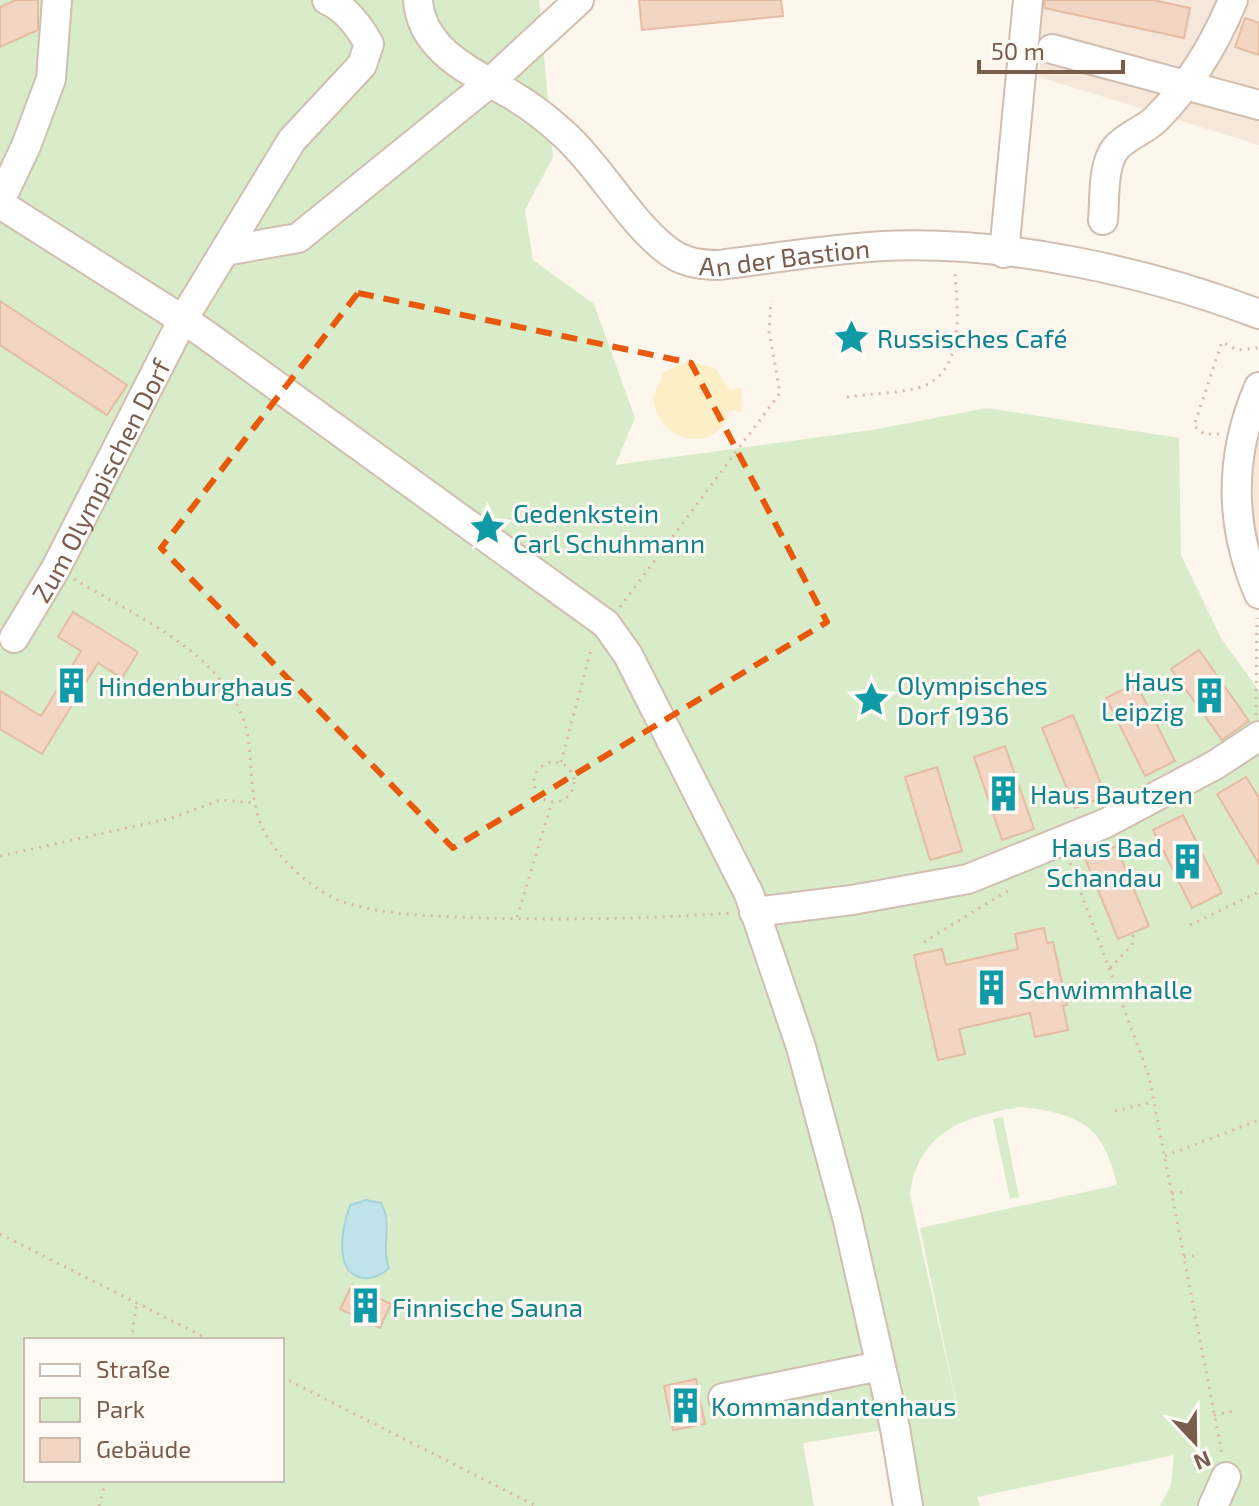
<svg xmlns="http://www.w3.org/2000/svg" width="1259" height="1506" font-family="'Exo 2',sans-serif">
<style>
.residential{fill:#f5e8da}
.green{fill:#d8ecc9;fill-rule:evenodd}
.sand{fill:#fcefc7}
.water{fill:#bfe3e8;stroke:#a5d3da;stroke-width:2}
.building{fill:#f3d5c3;stroke:#e6bba3;stroke-width:2}
.lines{fill:none;stroke-linecap:round;stroke-linejoin:round}
.minor-casing{stroke:#d1beb0;stroke-width:32}
.path{stroke:#d9b8a5;stroke-width:3;stroke-dasharray:2 6;stroke-linecap:butt}
.minor{stroke:#fff;stroke-width:28}
.marked{fill:none;stroke:#e8590c;stroke-width:6;stroke-dasharray:16 10;stroke-linejoin:round}
.labels{text-anchor:middle;dominant-baseline:central;stroke-width:6;stroke-linejoin:round;paint-order:stroke}
.street-label{font-size:26px;fill:#7a5c4d;stroke:#fffaf3}
.culture-label{font-size:26px;fill:#0d838f;stroke:#fffaf3;text-anchor:start}
</style>
<rect width="100%" height="100%" fill="#fdf6ec"/>
<g class="residential">
<path d="M 1043,0 L 1259,0 L 1259,145 L 1039,77 Z"/>
<path d="M 1259,387 L 1259,594 L 1242,547 Z"/>
</g>
<g class="green">
<path d="M 0,0 L 539,0 L 553,157 L 525,210 L 533,260 L 594,304 L 635,418 L 615,465 L 872,430 L 987,408 L 1179,438 L 1181,555 L 1221,638 L 1259,691 L 1259,1506 L 1160,1506 L 1171,1485 L 1174,1455 L 977,1497 L 980,1506 L 908,1506 L 894,1428 L 803,1443 L 814,1506 L 0,1506 ZM 1021,1107 C 1079,1114 1104,1124 1117,1185 L 920,1228 L 961,1425 L 910,1195 C 918,1132 964,1116 1021,1107 ZM 389,1217 L 385,1257 L 355,1274 ZM 26,1340 L 282,1340 L 282,1480 L 26,1480 Z"/>
<path d="M 1003,1117 L 1019,1197 L 1010,1199 L 993,1119 Z"/>
</g>
<path class="sand" d="M 689,361 L 715,368 L 730,390 L 741,388 L 742,412 L 730,410 C 717,457 657,443 653,397 L 664,372 Z"/>
<path class="water" d="M 366,1200 L 381,1203 C 394,1225 380,1246 389,1268 C 373,1284 346,1282 343,1255 C 340,1239 345,1221 350,1205 Z"/>
<g class="building">
<path d="M 16,0 L 38,0 L 38,30 L 0,47 L 0,7 Z"/>
<path d="M 639,0 L 781,0 L 783,16 L 642,30 Z"/>
<path d="M 1045,0 L 1153,0 L 1190,8 L 1184,38 L 1044,8 Z"/>
<path d="M 1245,18 L 1259,23 L 1259,55 L 1235,47 Z"/>
<path d="M 0,301 L 127,385 L 107,415 L 0,345 Z"/>
<path d="M 73,612 L 138,652 L 122,678 L 98,663 L 42,754 L 0,729 L 0,691 L 41,716 L 81,651 L 58,637 Z"/>
<path d="M 1199,650 L 1249,721 L 1222,740 L 1171,669 Z"/>
<path d="M 1136,683 L 1175,761 L 1145,776 L 1106,698 Z"/>
<path d="M 1073,715 L 1106,796 L 1075,808 L 1042,728 Z"/>
<path d="M 1005,746 L 1034,829 L 1002,840 L 974,757 Z"/>
<path d="M 937,767 L 962,851 L 930,860 L 905,777 Z"/>
<path d="M 1246,777 L 1259,798 L 1259,864 L 1217,794 Z"/>
<path d="M 1183,815 L 1222,893 L 1192,908 L 1153,830 Z"/>
<path d="M 1116,846 L 1149,926 L 1118,939 L 1085,858 Z"/>
<path d="M 1044,928 L 1047,943 L 1053,942 L 1067,1005 L 1063,1006 L 1068,1030 L 1035,1037 L 1030,1013 L 959,1029 L 965,1054 L 938,1060 L 914,955 L 942,949 L 946,965 L 1018,949 L 1015,934 Z"/>
<path d="M 352,1285 L 391,1304 L 380,1328 L 340,1309 Z"/>
<path d="M 696,1379 L 705,1424 L 673,1430 L 664,1386 Z"/>
</g>
<g class="lines">
<defs>
<g id="minor">
<path id="s1" d="M 418,0 C 421,51 474,73 512,95 C 531,106 551,122 566,136 C 602,170 626,216 663,247 C 680,262 698,265 720,265 C 774,258 829,249 883,246 C 1004,240 1146,271 1259,314"/>
<path d="M 1052,49 L 1259,105"/>
<path d="M 0,201 L 26,146 L 51,79 L 57,0"/>
<path d="M 0,204 L 202,332 L 606,624 L 628,655 L 749,894 L 801,1047 L 847,1217 L 895,1428 L 908,1506"/>
<path d="M 1103,220 C 1105,199 1102,165 1116,148 C 1126,136 1145,130 1156,119 C 1190,85 1215,44 1233,0"/>
<path d="M 225,251 L 298,238 L 488,84 L 579,0"/>
<path d="M 1004,253 L 1028,0"/>
<path d="M 1259,387 C 1229,456 1229,524 1259,594"/>
<path id="s2" d="M 14,638 L 56,568 L 182,321 L 292,140 L 362,65 L 369,44 C 359,26 346,8 327,0"/>
<path d="M 754,912 L 852,900 L 968,879 L 1106,823 L 1215,765 L 1259,736"/>
<path d="M 723,1398 L 880,1366"/>
<path d="M 1213,1506 L 1226,1477"/>
</g>
</defs>
<use href="#minor" class="minor-casing"/>
<g class="path">
<path d="M 847,397 C 867,394 909,393 926,385 C 966,366 957,308 955,272"/>
<path d="M 1219,434 L 1204,434 L 1194,426 L 1222,342 L 1237,350 L 1259,348"/>
<path d="M 520,522 L 520,530"/>
<path d="M 74,579 C 138,618 233,656 248,737 C 253,768 249,801 264,831 C 279,861 318,896 350,904 C 391,916 439,916 482,918 C 565,920 648,919 731,913"/>
<path d="M 620,607 L 780,393 L 769,331 L 771,301"/>
<path d="M 1256,715 L 1257,618"/>
<circle cx="554" cy="782" r="20"/>
<path d="M 561,762 L 592,646"/>
<path d="M 0,856 L 172,818 L 220,800 L 256,803"/>
<path d="M 1070,863 L 1149,1076 L 1222,1454"/>
<path d="M 517,917 L 552,802"/>
<path d="M 1190,925 L 1259,892"/>
<path d="M 924,942 L 1009,890"/>
<path d="M 1110,968 L 1132,945 L 1133,932"/>
<path d="M 1115,1111 L 1152,1102"/>
<path d="M 1165,1156 L 1259,1120"/>
<path d="M 1172,1194 L 1188,1191"/>
<path d="M 0,1234 L 210,1340"/>
<path d="M 1184,1257 L 1199,1255"/>
<path d="M 131,1340 L 137,1303"/>
<path d="M 282,1377 L 536,1506"/>
<path d="M 1214,1415 L 1234,1411"/>
<path d="M 99,1506 L 106,1480"/>
</g>
<use href="#minor" class="minor"/>
</g>
<path class="marked" d="M 358,293 L 691,363 L 827,622 L 453,848 L 161,548 Z"/>
<defs>
<symbol id="sight-bare" viewBox="-9 -9 18 18"><path d="M0-6L1.8-2.2L6-1.7L2.9 1.2L3.7 5.4L0 3.3L-3.7 5.4L-2.9 1.2L-6-1.7L-1.8-2.2Z" fill="#0f9aa8" stroke="#fffaf3" stroke-width="2.5" paint-order="stroke"/></symbol>
<symbol id="building-bare" viewBox="-9 -9 18 18"><path d="M-4-6H4V6H1V3H-1V6H-4ZM-2.5-4.3h1.7v1.8h-1.7ZM.8-4.3h1.7v1.8H.8ZM-2.5-1h1.7V.8h-1.7ZM.8-1h1.7V.8H.8Z" fill="#0f9aa8" stroke="#fffaf3" stroke-width="2.5" paint-order="stroke"/></symbol>
</defs>
<g fill-rule="evenodd">
<use href="#sight-bare" x="826" y="312" width="51" height="51"/>
<use href="#sight-bare" x="462" y="502" width="51" height="51"/>
<use href="#building-bare" x="46" y="660" width="51" height="51"/>
<use href="#building-bare" x="1184" y="670" width="51" height="51"/>
<use href="#sight-bare" x="846" y="674" width="51" height="51"/>
<use href="#building-bare" x="978" y="768" width="51" height="51"/>
<use href="#building-bare" x="1162" y="836" width="51" height="51"/>
<use href="#building-bare" x="966" y="962" width="51" height="51"/>
<use href="#building-bare" x="340" y="1280" width="51" height="51"/>
<use href="#building-bare" x="660" y="1380" width="51" height="51"/>
</g>
<g class="labels">
<g class="street-label">
<text stroke="none"><textPath href="#s1" startOffset="482">An der Bastion</textPath></text>
<text stroke="none"><textPath href="#s2" startOffset="180">Zum Olympischen Dorf</textPath></text>
</g>
<g class="culture-label">
<text x="877" y="337">Russisches Café</text>
<text x="513" y="512">Gedenkstein<tspan x="513" dy="30">Carl Schuhmann</tspan></text>
<text x="1184" y="680" text-anchor="end">Haus<tspan x="1184" dy="30">Leipzig</tspan></text>
<text x="897" y="684">Olympisches<tspan x="897" dy="30">Dorf 1936</tspan></text>
<text x="98" y="685">Hindenburghaus</text>
<text x="1030" y="793">Haus Bautzen</text>
<text x="1162" y="846" text-anchor="end">Haus Bad<tspan x="1162" dy="30">Schandau</tspan></text>
<text x="1018" y="988">Schwimmhalle</text>
<text x="392" y="1306">Finnische Sauna</text>
<text x="711" y="1405">Kommandantenhaus</text>
</g>
</g>
<rect x="24" y="1338" width="260" height="144" fill="#fffaf3" stroke="#cabbb1" stroke-width="2"/>
<rect x="40" y="1364" width="40" height="12" fill="#ffffff" stroke="#cabbb1" stroke-width="2"/>
<text x="96" y="1378" font-size="24" fill="#7a5c4d">Straße</text>
<rect x="40" y="1398" width="40" height="24" fill="#d8ecc9" stroke="#cabbb1" stroke-width="2"/>
<text x="96" y="1418" font-size="24" fill="#7a5c4d">Park</text>
<rect x="40" y="1438" width="40" height="24" fill="#f3d5c3" stroke="#cabbb1" stroke-width="2"/>
<text x="96" y="1458" font-size="24" fill="#7a5c4d">Gebäude</text>
<g transform="translate(1195 1442) rotate(158)" stroke="#fffaf3" stroke-width="6" paint-order="stroke">
<path d="M0-6L14 30L0 20L-14 30Z" fill="#7a5c4d"/>
<text y="-12" font-size="22" font-weight="bold" text-anchor="middle" fill="#7a5c4d">N</text>
</g>
<path d="M979 60v12h144v-12" fill="none" stroke="#7a5c4d" stroke-width="4"/>
<text x="991" y="60" font-size="24" fill="#7a5c4d" stroke="#fffaf3" stroke-width="6" paint-order="stroke">50 m</text>
</svg>
